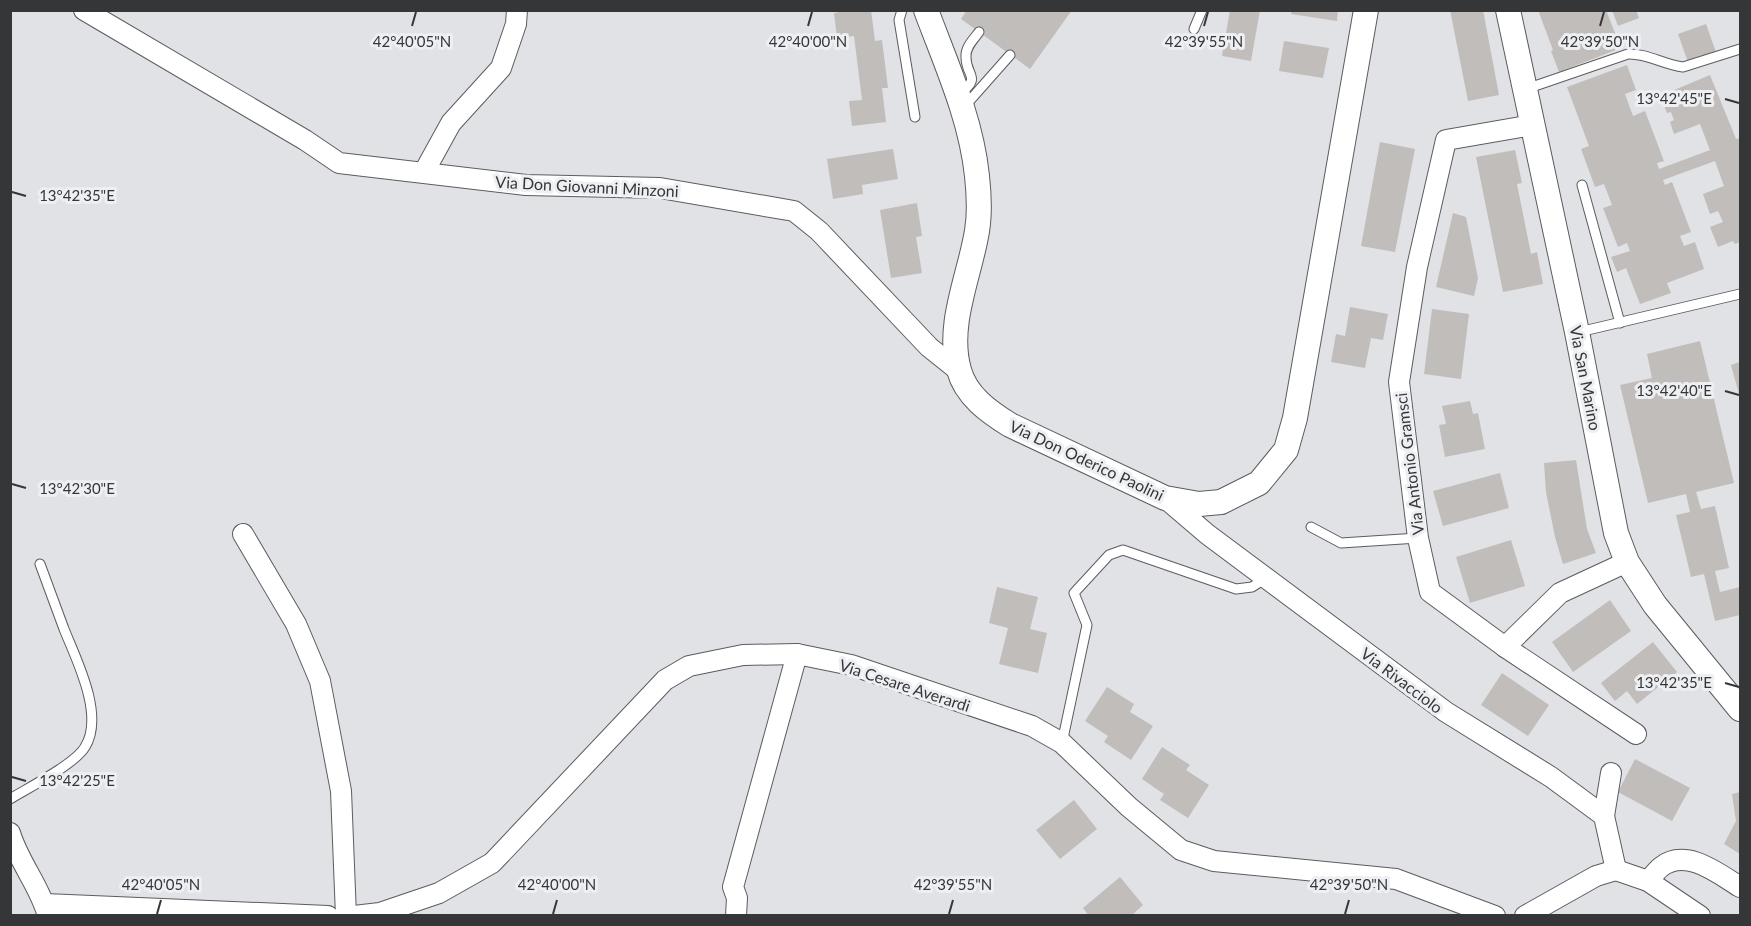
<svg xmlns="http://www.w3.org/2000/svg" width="1751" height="926" font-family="Lato,sans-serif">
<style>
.building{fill:#c1bdbb}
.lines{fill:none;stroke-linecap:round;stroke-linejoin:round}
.service-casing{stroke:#5b5c5f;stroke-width:11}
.minor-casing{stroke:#5b5c5f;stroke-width:22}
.tertiary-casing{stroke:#5b5c5f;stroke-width:26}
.service{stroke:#fff;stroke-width:9}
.minor{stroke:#fff;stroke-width:20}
.tertiary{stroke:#fff;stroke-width:24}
.ticks{fill:none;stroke:#353637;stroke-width:2}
.labels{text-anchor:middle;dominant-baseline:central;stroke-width:6;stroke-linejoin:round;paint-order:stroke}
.street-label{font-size:16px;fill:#353637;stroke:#eeeff3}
.ticks-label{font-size:15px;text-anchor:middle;fill:#353637;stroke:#eeeff3;stroke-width:6;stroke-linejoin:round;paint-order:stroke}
</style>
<rect width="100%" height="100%" fill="#e1e2e6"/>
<g class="building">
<path d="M 851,10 L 871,10 L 875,41 L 882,40 L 888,88 L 882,88 L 886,122 L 852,126 L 849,101 L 862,100 L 854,36 L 837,38 L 834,13 Z"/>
<path d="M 967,10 L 1072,10 L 1030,69 L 961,19 Z"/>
<path d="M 1230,10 L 1260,10 L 1251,61 L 1222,56 Z"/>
<path d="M 1292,10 L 1338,10 L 1337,21 L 1291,14 Z"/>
<path d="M 1450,10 L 1483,10 L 1499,95 L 1468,101 Z"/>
<path d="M 1538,10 L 1606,10 L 1621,48 L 1559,72 L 1551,51 L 1553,50 Z"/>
<path d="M 1612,10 L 1636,10 L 1639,18 L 1618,26 Z"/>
<path d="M 1706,24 L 1716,52 L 1688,62 L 1678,34 Z"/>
<path d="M 1284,41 L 1329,48 L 1323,78 L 1279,71 Z"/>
<path d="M 1627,65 L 1636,90 L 1625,94 L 1633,116 L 1645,111 L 1664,161 L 1657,163 L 1659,169 L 1710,150 L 1700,124 L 1674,134 L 1670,122 L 1674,120 L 1671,112 L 1667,113 L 1660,96 L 1710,75 L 1736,139 L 1740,138 L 1740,242 L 1735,244 L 1733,241 L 1718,247 L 1710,227 L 1723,222 L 1718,211 L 1710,214 L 1703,194 L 1724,186 L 1715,161 L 1663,180 L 1665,185 L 1672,182 L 1691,232 L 1680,236 L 1684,246 L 1695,242 L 1704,269 L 1667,283 L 1671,293 L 1640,304 L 1626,268 L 1617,272 L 1611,257 L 1630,251 L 1627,243 L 1618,247 L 1603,208 L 1612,205 L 1604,184 L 1595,187 L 1581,149 L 1589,146 L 1567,87 Z"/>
<path d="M 1380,142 L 1415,149 L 1395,252 L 1361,246 Z"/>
<path d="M 893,149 L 898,179 L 862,185 L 863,194 L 833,199 L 827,159 Z"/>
<path d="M 1515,150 L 1522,183 L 1517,184 L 1531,254 L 1537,252 L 1543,284 L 1503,292 L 1476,157 Z"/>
<path d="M 917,203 L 922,236 L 916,237 L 922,273 L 891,278 L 880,210 Z"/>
<path d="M 1453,213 L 1466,217 L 1478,278 L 1474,296 L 1436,287 Z"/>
<path d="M 1350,307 L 1388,314 L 1383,340 L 1371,338 L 1365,368 L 1331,362 L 1336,334 L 1345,336 Z"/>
<path d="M 1432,309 L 1469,314 L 1461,379 L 1424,374 Z"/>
<path d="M 1700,341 L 1734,483 L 1696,492 L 1701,509 L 1715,506 L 1729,568 L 1715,571 L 1720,592 L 1740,587 L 1740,615 L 1715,621 L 1704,574 L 1691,577 L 1676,515 L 1690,512 L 1686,494 L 1648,503 L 1620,385 L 1652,378 L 1647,354 Z"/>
<path d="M 1740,362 L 1740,398 L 1731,365 Z"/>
<path d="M 1470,401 L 1473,414 L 1478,413 L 1485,449 L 1445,457 L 1439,425 L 1446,424 L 1442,406 Z"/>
<path d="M 1576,460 L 1587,529 L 1596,553 L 1563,564 L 1555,537 L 1546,492 L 1544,463 Z"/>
<path d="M 1500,473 L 1509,508 L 1443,526 L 1433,491 Z"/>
<path d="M 1511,540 L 1525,586 L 1470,603 L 1456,557 Z"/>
<path d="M 997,587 L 1038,597 L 1030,629 L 1047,633 L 1038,673 L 999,664 L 1008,628 L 989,623 Z"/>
<path d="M 1610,600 L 1631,631 L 1573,672 L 1552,642 Z"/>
<path d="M 1653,642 L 1677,672 L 1637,704 L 1627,691 L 1615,701 L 1601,683 Z"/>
<path d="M 1502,673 L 1549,705 L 1528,736 L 1481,705 Z"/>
<path d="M 1107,687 L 1134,704 L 1130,712 L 1153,726 L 1131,760 L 1104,742 L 1108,736 L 1085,721 Z"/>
<path d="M 1162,747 L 1190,765 L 1186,770 L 1209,785 L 1188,818 L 1160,800 L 1164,794 L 1142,779 Z"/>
<path d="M 1635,759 L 1690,788 L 1672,821 L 1618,792 Z"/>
<path d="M 1740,792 L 1740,854 L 1724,844 L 1736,821 L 1732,794 Z"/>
<path d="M 1074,800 L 1097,829 L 1060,859 L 1036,830 Z"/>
<path d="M 1120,877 L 1143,905 L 1131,916 L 1089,916 L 1083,908 Z"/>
</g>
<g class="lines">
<defs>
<g id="service">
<path d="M 902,10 L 899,20 L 915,117"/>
<path d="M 1194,29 L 1202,10"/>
<path d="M 1526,89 L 1628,54 C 1647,53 1664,65 1683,67 L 1740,49"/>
<path d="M 960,94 C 982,76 966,77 966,57 C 965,47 974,39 979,32"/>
<path d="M 964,107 L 1010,55"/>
<path d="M 1582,185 L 1620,323"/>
<path d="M 1579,332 L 1740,294"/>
<path d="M 1311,527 L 1341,543 L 1418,538"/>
<path d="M 1062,743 L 1087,625 L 1074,593 L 1109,555 L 1123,550 L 1236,589 L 1252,587 L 1266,578"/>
<path d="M 10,799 C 28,788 75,764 85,747 C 105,715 76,659 64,629 C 56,607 48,586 40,564"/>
</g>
<g id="minor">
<path d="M 84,10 L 305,140 L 339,163 L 526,185 L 660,188 L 794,211 L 819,231 L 929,347 L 959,371"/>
<path d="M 1532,125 L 1446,140 L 1417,267 L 1399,382 L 1418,538 L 1430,592 L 1505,647 L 1636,734"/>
<path d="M 424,172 L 451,123 L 501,68 L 516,24 L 517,10"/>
<path d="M 1165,498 L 1207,534 L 1446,712 L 1551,777 L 1604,816 L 1616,870"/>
<path d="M 243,534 L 296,624 L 320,681 L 341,791 L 346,916"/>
<path d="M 1505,647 L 1560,593 L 1627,562"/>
<path d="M 1604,816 L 1611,773"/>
<path d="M 10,833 C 19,863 40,886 48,916"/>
<path d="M 1616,870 L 1648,881 L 1700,916"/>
<path d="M 1648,881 C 1652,877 1656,871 1661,867 C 1686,847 1719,874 1740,887"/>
<path d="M 45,904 L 328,916"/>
<path d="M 354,916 L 380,913 L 439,893 L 492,863 L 665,680 L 689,666 L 743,655 L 797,654 L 851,665 L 1032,726 L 1062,743 L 1129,807 L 1181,850 L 1214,861 L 1396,879 L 1495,916"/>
<path d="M 736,916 L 737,898 L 733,887 L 797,654"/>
<path d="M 1525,916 L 1596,876 L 1616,870"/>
</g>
<g id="tertiary">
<path d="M 926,10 C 946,64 971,118 977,176 C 979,194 980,213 977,231 C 970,275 946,325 959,370 C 966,396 989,412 1010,425 L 1165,498 L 1199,504 L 1221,502 L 1259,483 L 1286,450 L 1295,418 L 1366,10"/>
<path d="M 1508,10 L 1577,332 L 1616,533 L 1627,562 L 1655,605 L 1740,709"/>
</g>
</defs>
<use href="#service" class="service-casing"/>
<use href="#minor" class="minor-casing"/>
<use href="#tertiary" class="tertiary-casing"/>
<use href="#service" class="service"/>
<use href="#minor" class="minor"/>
<use href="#tertiary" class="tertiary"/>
</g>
<path class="ticks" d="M 412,26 L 416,12M 808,26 L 812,12M 1204,26 L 1208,12M 1600,26 L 1604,12M 1725,99 L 1739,103M 12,192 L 26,196M 1725,391 L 1739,395M 12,484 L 26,488M 1725,683 L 1739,687M 12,777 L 26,781M 157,914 L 161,900M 553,914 L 557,900M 949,914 L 953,900M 1345,914 L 1349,900"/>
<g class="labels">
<g class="street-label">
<text transform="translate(587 186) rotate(3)">Via Don Giovanni Minzoni</text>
<text transform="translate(1586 378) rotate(79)">Via San Marino</text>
<text transform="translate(1087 460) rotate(25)">Via Don Oderico Paolini</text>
<text transform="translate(1409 464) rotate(-97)">Via Antonio Gramsci</text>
<text transform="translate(1402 680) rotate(37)">Via Rivacciolo</text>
<text transform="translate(905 685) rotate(18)">Via Cesare Averardi</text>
</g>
</g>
<g class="ticks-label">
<text x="412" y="47">42°40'05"N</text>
<text x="808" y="47">42°40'00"N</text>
<text x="1204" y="47">42°39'55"N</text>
<text x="1600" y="47">42°39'50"N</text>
<text x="1674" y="104">13°42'45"E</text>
<text x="77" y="201">13°42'35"E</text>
<text x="1674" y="396">13°42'40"E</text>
<text x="77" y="494">13°42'30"E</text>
<text x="1674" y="688">13°42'35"E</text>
<text x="77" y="786">13°42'25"E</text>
<text x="161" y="890">42°40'05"N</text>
<text x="557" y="890">42°40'00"N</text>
<text x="953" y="890">42°39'55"N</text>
<text x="1349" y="890">42°39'50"N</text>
</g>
<rect width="1751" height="926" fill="none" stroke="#353637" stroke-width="24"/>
</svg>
